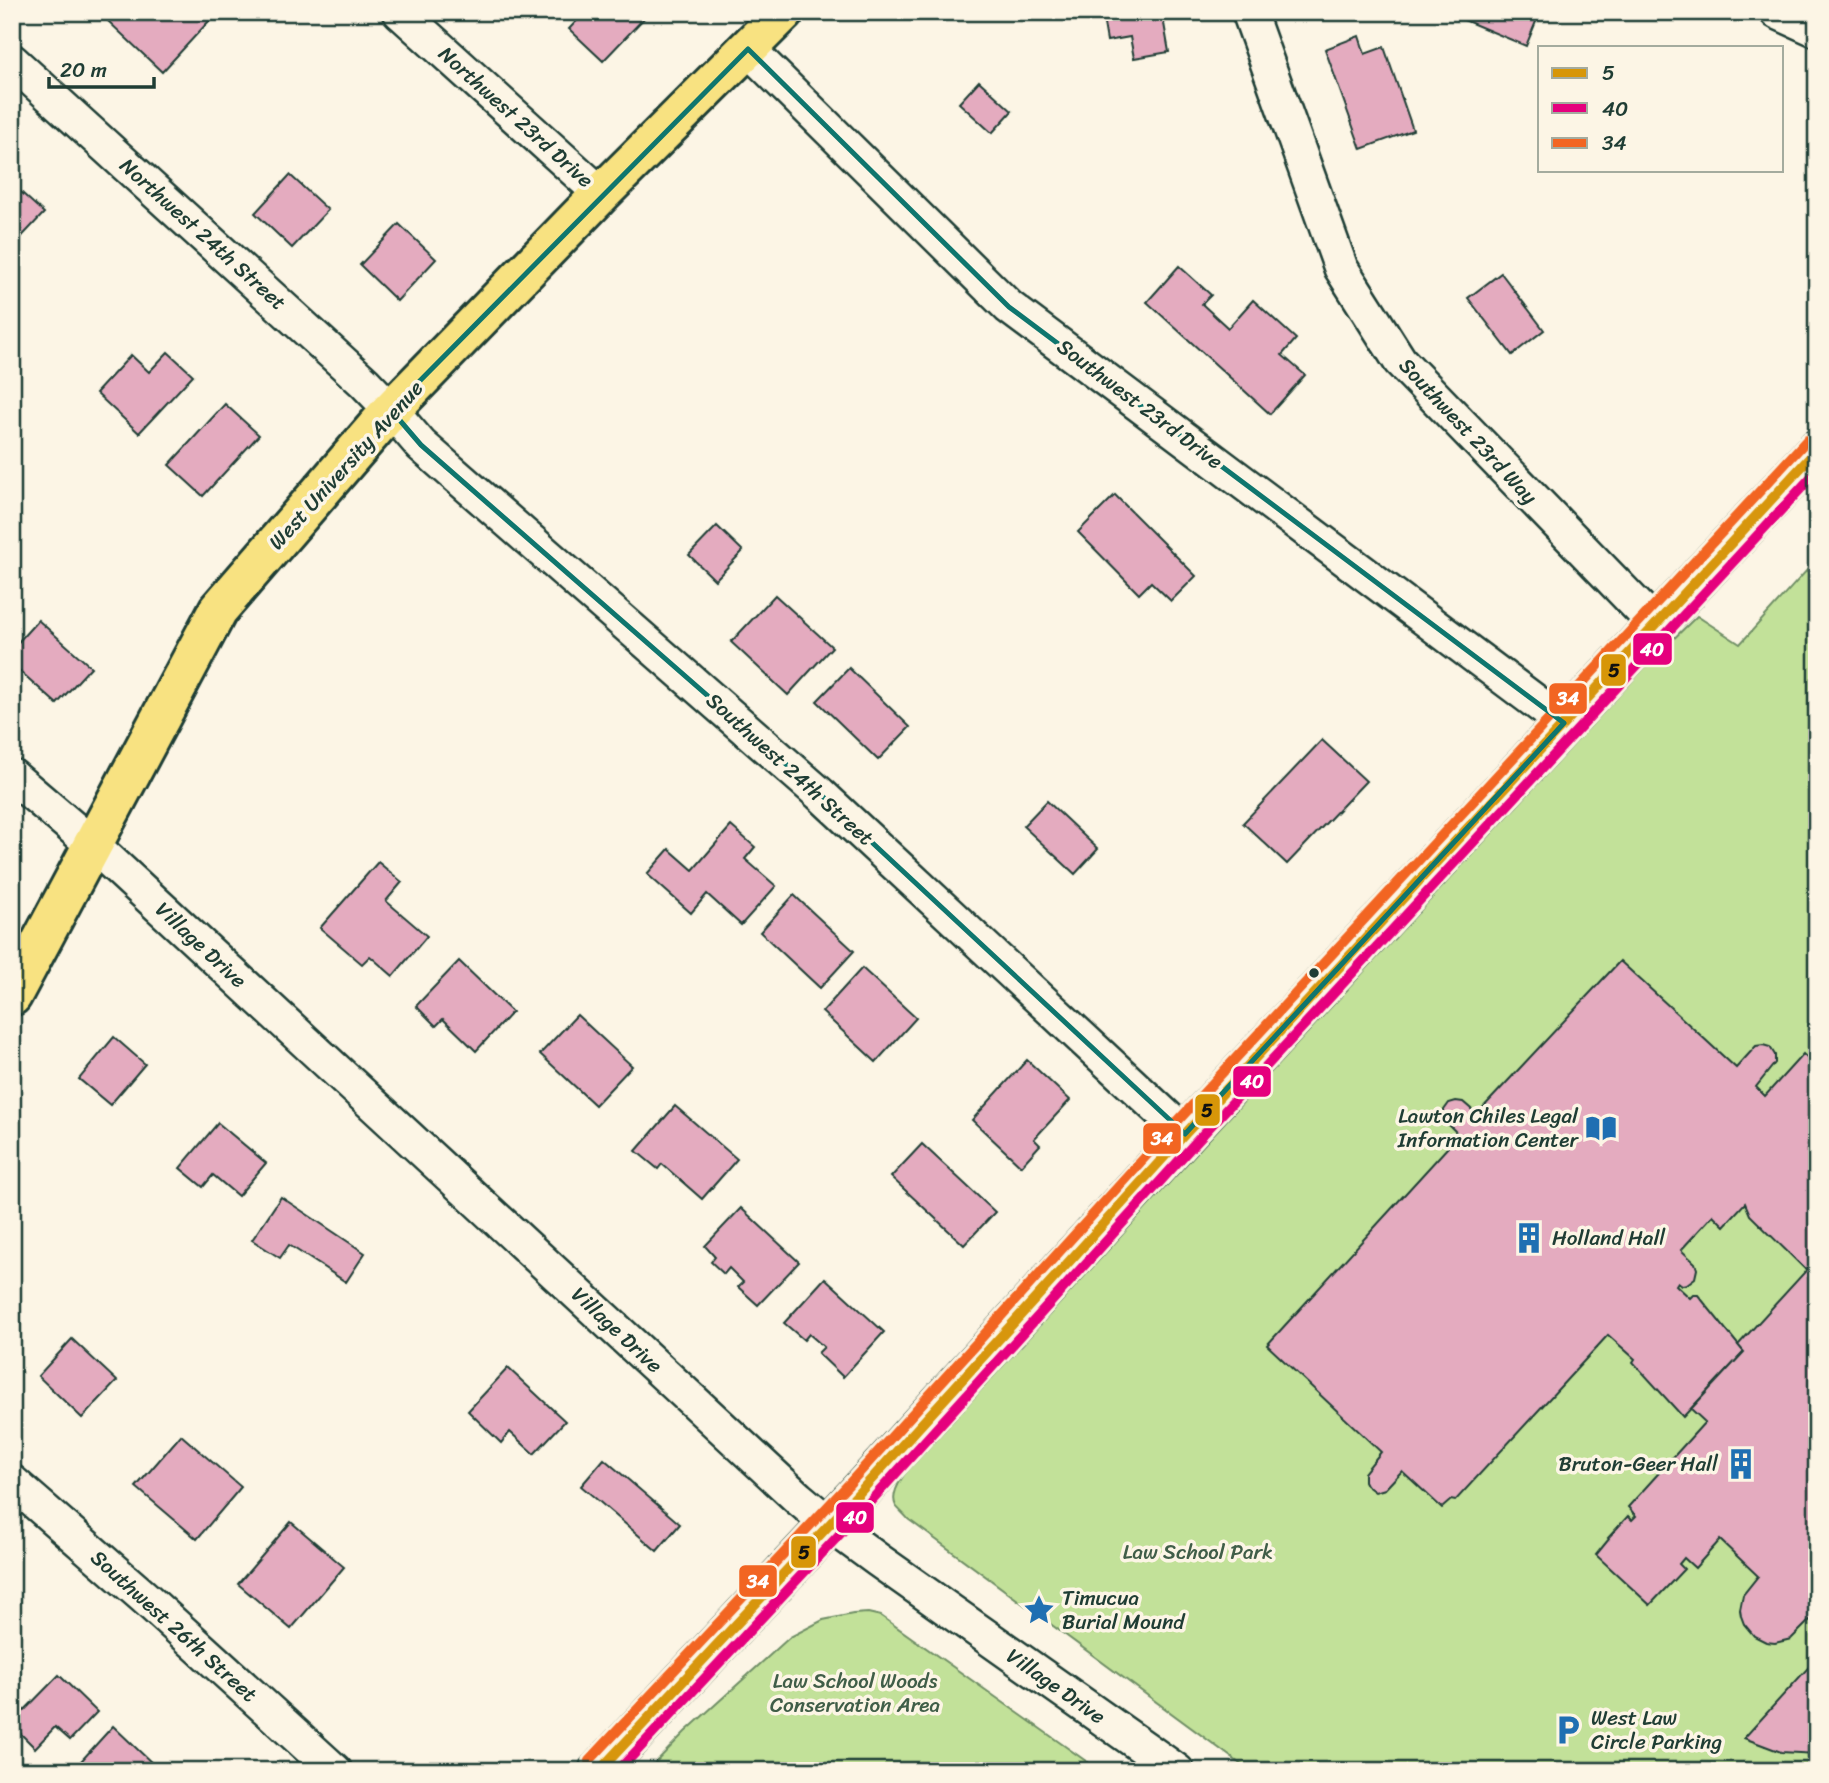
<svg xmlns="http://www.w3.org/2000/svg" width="1829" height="1783" font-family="Sriracha,sans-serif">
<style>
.green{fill:#c2e199;stroke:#708f66;stroke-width:2}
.building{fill:#e4abbf;stroke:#1f3d34;stroke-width:2}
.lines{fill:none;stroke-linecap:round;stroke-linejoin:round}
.street-casing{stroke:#1f3d34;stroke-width:38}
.secondary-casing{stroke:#1f3d34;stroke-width:44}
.primary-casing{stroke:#1f3d34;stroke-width:44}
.street{stroke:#fcf5e5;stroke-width:33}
.secondary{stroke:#fcf5e5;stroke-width:38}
.primary{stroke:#f8e281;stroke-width:38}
.bus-1-casing{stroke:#fcf5e5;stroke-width:16}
.bus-2-casing{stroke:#fcf5e5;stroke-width:16}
.bus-3-casing{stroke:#fcf5e5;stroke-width:16}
.bus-1{stroke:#d79608;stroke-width:10}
.bus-2{stroke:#e5007d;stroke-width:10}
.bus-3{stroke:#f26522;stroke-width:10}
.marked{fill:none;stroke:#0f766e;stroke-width:5;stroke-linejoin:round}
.bus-dot{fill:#1f3d34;stroke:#fcf5e5;stroke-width:2.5}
.labels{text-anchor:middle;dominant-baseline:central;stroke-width:7;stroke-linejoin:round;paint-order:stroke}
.street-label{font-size:21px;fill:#1f3d34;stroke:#fcf5e5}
.poi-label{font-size:21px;fill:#1f3d34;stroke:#fcf5e5;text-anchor:start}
.park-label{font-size:21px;fill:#405e48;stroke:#fcf5e5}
.line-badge{stroke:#fcf5e5;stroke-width:2.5}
.badge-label{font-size:19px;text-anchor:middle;font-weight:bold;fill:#fff}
.pale-badge-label{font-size:19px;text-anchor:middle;font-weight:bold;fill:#111}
</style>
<rect width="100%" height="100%" fill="#fcf5e5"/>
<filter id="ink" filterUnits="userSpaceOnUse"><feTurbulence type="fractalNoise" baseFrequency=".0143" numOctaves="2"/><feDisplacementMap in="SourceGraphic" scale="14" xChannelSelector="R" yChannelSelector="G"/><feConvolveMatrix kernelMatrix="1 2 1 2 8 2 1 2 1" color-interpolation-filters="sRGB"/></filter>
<g filter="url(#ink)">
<g class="green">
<path d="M 1817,559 L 1817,1771 L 1250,1771 L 908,1519 C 905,1515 899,1510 896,1506 C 887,1490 914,1462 924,1451 L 1367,964 L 1622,689 L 1697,616 L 1740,644 Z"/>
<path d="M 868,1613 L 881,1616 L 1100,1771 L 647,1771 L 685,1732 L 790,1637 L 823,1620 L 853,1614 Z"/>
</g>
<g class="building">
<path d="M 116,12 L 202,12 L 210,20 L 162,72 L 108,21 Z"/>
<path d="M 585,12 L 650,12 L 603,61 L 569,29 Z"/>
<path d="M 1102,12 L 1162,12 L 1169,52 L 1134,58 L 1130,37 L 1107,41 Z"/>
<path d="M 1445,12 L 1540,12 L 1526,46 Z"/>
<path d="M 1359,36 L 1365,54 L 1384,47 L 1413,130 L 1361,149 L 1325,49 Z"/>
<path d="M 979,81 L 1012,111 L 992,133 L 959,103 Z"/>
<path d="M 290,175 L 328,210 L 292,248 L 255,213 Z"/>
<path d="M 12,184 L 44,213 L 12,247 Z"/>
<path d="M 399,224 L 436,259 L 397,301 L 360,265 Z"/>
<path d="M 1179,266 L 1211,295 L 1202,304 L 1228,328 L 1253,300 L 1296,339 L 1282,355 L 1305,375 L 1270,414 L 1147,302 Z"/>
<path d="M 1501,273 L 1544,330 L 1512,355 L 1468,298 Z"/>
<path d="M 168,352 L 193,375 L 139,433 L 96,393 L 131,355 L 149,372 Z"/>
<path d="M 225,404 L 259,435 L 203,496 L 169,465 Z"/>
<path d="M 1115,495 L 1196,576 L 1171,601 L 1151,582 L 1139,594 L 1078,532 Z"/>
<path d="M 717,526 L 743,551 L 715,580 L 689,555 Z"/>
<path d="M 775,595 L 832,647 L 788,695 L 731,642 Z"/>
<path d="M 38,620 L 91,667 L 57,704 L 12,664 L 12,649 Z"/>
<path d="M 849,668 L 910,727 L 878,760 L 817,701 Z"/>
<path d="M 1322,740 L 1366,781 L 1287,864 L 1243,823 Z"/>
<path d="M 1047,801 L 1098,849 L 1075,874 L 1023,826 Z"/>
<path d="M 731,826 L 755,847 L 745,859 L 776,886 L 741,925 L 707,894 L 691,913 L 647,874 L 669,849 L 693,870 Z"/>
<path d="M 378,862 L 402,882 L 386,901 L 427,936 L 393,976 L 370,956 L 362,964 L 320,928 Z"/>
<path d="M 794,895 L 854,951 L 820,988 L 760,932 Z"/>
<path d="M 459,961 L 512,1012 L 476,1051 L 443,1019 L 436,1026 L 416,1006 Z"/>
<path d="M 1620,961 L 1736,1068 L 1756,1046 L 1763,1045 L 1770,1047 L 1775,1055 L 1775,1063 L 1756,1087 L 1765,1096 L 1803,1054 L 1809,1060 L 1817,1051 L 1817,1268 L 1812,1264 L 1806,1270 L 1750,1215 L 1745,1203 L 1724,1226 L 1713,1215 L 1681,1250 L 1695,1263 L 1697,1269 L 1695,1278 L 1687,1284 L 1682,1285 L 1678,1282 L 1676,1285 L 1690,1298 L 1693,1295 L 1698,1295 L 1744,1352 L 1683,1417 L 1633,1362 L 1635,1359 L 1608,1335 L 1455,1501 L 1451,1500 L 1442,1508 L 1402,1471 L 1385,1489 L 1375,1492 L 1366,1485 L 1364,1481 L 1364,1473 L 1381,1452 L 1267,1345 L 1459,1135 L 1444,1120 L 1444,1110 L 1449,1103 L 1456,1101 L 1463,1102 L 1477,1114 Z"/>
<path d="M 862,968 L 916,1018 L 876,1062 L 822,1012 Z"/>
<path d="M 577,1015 L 632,1066 L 595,1105 L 540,1054 Z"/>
<path d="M 114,1037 L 145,1064 L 110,1105 L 79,1079 Z"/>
<path d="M 1027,1060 L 1070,1100 L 1034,1139 L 1040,1145 L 1021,1166 L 972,1120 Z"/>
<path d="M 675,1106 L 737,1159 L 702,1199 L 662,1164 L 658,1169 L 636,1151 Z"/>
<path d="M 218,1123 L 266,1163 L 238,1196 L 213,1175 L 203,1187 L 180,1168 Z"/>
<path d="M 922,1144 L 995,1212 L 964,1245 L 891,1177 Z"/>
<path d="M 281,1197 L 365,1253 L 346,1282 L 289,1245 L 280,1258 L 252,1240 Z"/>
<path d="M 741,1208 L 799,1262 L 758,1305 L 738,1287 L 743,1282 L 729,1268 L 724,1274 L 711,1262 L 715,1257 L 705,1246 Z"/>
<path d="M 1812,1264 L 1817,1268 L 1817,1515 L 1813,1519 L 1817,1522 L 1817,1613 L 1791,1639 L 1775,1643 L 1766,1642 L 1754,1636 L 1744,1624 L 1741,1616 L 1740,1610 L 1743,1595 L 1758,1576 L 1720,1540 L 1695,1568 L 1684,1558 L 1679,1564 L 1684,1569 L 1650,1605 L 1596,1555 L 1609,1539 L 1608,1538 L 1628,1516 L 1632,1520 L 1636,1516 L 1628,1507 L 1705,1422 L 1691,1409 L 1744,1352 L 1738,1345 Z"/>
<path d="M 825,1278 L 884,1332 L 843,1377 L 818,1353 L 824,1347 L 809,1334 L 804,1340 L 784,1323 Z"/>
<path d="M 72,1339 L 117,1381 L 82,1418 L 38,1376 Z"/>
<path d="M 508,1368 L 565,1421 L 534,1454 L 510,1432 L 501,1443 L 468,1411 Z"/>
<path d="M 181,1435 L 241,1487 L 197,1539 L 136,1487 Z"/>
<path d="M 604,1459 L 680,1524 L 657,1551 L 581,1486 Z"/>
<path d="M 291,1522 L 344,1567 L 291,1629 L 238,1584 Z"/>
<path d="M 1817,1658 L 1817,1754 L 1781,1752 L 1744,1738 Z"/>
<path d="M 59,1675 L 97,1712 L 70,1740 L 55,1727 L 35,1748 L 12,1725 L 12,1723 Z"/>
<path d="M 113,1726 L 153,1764 L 147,1771 L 72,1771 Z"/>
</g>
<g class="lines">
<defs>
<g id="street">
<path d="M 400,12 L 601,194"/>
<path d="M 1249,12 L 1341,268 L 1400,361 L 1655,624"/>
<path d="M 1777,12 L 1817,30"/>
<path d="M 748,49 L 1009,307 L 1564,723"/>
<path d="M 12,61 L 364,382 L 391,410 L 421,445 L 820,794 L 1185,1134"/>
<path d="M 12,776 L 93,845 L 798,1498 L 829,1524 L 878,1560 L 1177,1771"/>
<path d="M 12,1482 L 144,1597 L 335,1771"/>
</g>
<path id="secondary" d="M 599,1771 L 858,1494 L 1185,1134 L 1817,450"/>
<path id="primary" d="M 12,996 L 218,610 L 391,410 L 601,194 L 784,12"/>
</defs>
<use href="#street" class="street-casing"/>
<use href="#secondary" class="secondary-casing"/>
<use href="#primary" class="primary-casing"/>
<use href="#street" class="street"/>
<use href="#secondary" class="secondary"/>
<use href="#primary" class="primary"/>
<defs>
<path id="bus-1" d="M 599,1771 L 858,1494 L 1185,1134 L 1817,450"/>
<path id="bus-2" d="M 618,1771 L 868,1504 L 1195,1143 L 1817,471"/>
<path id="bus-3" d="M 589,1761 L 848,1485 L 1175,1124 L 1807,440"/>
</defs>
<use href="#bus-1" class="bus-1-casing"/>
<use href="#bus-2" class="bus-2-casing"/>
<use href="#bus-3" class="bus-3-casing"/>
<use href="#bus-1" class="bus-1"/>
<use href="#bus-2" class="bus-2"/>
<use href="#bus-3" class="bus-3"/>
</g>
</g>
<path class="marked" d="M 748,49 L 1009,307 L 1564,723 L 1185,1134 L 820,794 L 421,445 L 391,410 Z"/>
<defs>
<symbol id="library-bare" viewBox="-9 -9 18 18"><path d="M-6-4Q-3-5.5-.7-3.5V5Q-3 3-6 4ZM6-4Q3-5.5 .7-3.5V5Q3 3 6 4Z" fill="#1f6fb2" stroke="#fcf5e5" stroke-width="2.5" paint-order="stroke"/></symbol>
<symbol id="building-bare" viewBox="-9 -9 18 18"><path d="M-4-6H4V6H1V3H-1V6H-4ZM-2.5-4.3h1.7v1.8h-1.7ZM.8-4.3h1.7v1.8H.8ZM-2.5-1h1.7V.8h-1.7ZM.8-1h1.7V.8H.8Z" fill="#1f6fb2" stroke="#fcf5e5" stroke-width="2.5" paint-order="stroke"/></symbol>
<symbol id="sight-bare" viewBox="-9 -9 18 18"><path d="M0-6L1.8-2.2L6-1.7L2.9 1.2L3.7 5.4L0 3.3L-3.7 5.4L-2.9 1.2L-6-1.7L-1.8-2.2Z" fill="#1f6fb2" stroke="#fcf5e5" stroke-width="2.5" paint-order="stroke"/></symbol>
<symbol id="parking-bare" viewBox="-9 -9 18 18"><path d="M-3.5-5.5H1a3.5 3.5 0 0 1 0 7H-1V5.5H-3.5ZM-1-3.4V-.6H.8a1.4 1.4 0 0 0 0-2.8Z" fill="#1f6fb2" stroke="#fcf5e5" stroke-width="2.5" paint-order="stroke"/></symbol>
</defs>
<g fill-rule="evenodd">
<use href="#library-bare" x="1579" y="1106" width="44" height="44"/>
<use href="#building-bare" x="1507" y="1216" width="44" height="44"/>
<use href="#building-bare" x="1719" y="1442" width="44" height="44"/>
<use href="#sight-bare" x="1017" y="1588" width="44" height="44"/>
<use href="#parking-bare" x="1546" y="1708" width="44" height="44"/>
</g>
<circle class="bus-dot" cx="1314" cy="973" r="6"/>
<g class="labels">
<g class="street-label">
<text transform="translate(516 117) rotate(42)">Northwest 23rd Drive</text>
<text transform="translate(203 234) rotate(42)">Northwest 24th Street</text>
<text transform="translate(1140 404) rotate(37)">Southwest 23rd Drive</text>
<text transform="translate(1468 431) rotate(47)">Southwest 23rd Way</text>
<text transform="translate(346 465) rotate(-48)">West University Avenue</text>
<text transform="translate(790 769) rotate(42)">Southwest 24th Street</text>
<text transform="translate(201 945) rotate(43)">Village Drive</text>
<text transform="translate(617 1330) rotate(43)">Village Drive</text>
<text transform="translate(174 1626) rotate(42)">Southwest 26th Street</text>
<text transform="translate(1056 1686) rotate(35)">Village Drive</text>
</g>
<g class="poi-label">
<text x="1578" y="1116" text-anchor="end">Lawton Chiles Legal<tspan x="1578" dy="24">Information Center</tspan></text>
<text x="1552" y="1238">Holland Hall</text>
<text x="1718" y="1464" text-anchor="end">Bruton-Geer Hall</text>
<text x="1062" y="1598">Timucua<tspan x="1062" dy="24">Burial Mound</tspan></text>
<text x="1591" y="1718">West Law<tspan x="1591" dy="24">Circle Parking</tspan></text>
</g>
<g class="park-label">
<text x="1198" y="1552">Law School Park</text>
<text x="855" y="1681">Law School Woods<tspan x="855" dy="24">Conservation Area</tspan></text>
</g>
</g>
<g class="line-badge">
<rect x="1632" y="632" width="41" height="34" rx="7" fill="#e5007d"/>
<rect x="1600" y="653" width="27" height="34" rx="7" fill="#d79608"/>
<rect x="1548" y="682" width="40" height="33" rx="7" fill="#f26522"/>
<rect x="1232" y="1065" width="40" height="33" rx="7" fill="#e5007d"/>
<rect x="1194" y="1093" width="27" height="34" rx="7" fill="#d79608"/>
<rect x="1142" y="1122" width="40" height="33" rx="7" fill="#f26522"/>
<rect x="835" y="1501" width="40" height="33" rx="7" fill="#e5007d"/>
<rect x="790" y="1535" width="27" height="34" rx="7" fill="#d79608"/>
<rect x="738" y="1564" width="40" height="34" rx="7" fill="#f26522"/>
</g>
<g class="badge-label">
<text x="1652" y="656">40</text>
<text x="1568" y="705">34</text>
<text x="1252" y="1088">40</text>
<text x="1162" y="1145">34</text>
<text x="855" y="1524">40</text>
<text x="758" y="1588">34</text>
</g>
<g class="pale-badge-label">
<text x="1614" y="677">5</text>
<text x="1207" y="1117">5</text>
<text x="804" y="1559">5</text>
</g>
<rect width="1829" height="1783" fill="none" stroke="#fcf5e5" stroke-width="42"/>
<rect x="21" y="21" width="1787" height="1741" fill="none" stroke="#1f3d34" stroke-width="2.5" filter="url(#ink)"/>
<rect x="1538" y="46" width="245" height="126" fill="#fcf5e5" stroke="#a4ab9e" stroke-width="2"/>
<rect x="1552" y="68" width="35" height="10" fill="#d79608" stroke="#a4ab9e" stroke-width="2"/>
<text x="1602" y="80" font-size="21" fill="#1f3d34">5</text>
<rect x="1552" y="103" width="35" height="10" fill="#e5007d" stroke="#a4ab9e" stroke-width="2"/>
<text x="1602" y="116" font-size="21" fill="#1f3d34">40</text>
<rect x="1552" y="138" width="35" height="10" fill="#f26522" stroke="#a4ab9e" stroke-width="2"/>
<text x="1602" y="150" font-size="21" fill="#1f3d34">34</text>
<path d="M49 77v10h105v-10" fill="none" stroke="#1f3d34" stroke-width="3.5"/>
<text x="60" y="77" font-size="21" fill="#1f3d34" stroke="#fcf5e5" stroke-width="5" paint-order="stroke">20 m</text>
</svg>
